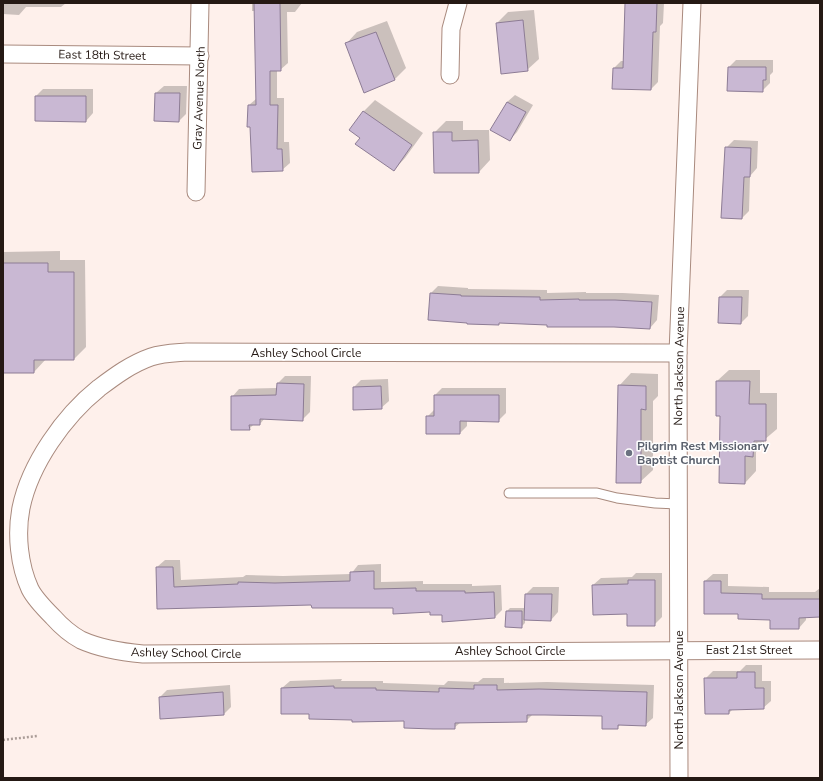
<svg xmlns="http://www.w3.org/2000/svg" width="823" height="781" font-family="'Nunito Sans',sans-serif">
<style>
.shadow{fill:#0003}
.building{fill:#c9b8d3;stroke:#8d7c95}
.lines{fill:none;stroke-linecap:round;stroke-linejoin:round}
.service-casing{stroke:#a98a7e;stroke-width:11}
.minor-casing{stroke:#a98a7e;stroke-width:19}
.path{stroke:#ab9d98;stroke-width:2.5;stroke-dasharray:2 2;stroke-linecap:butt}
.service{stroke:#fff;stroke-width:9}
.minor{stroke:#fff;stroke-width:17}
.worship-dot{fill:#6b7280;stroke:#fff;stroke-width:1.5}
.labels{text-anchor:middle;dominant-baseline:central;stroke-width:3;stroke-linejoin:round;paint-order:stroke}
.street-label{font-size:12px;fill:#251914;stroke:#fff}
.worship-label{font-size:12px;font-weight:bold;fill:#5b616d;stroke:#fff;text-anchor:start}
</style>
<rect width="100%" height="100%" fill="#fef0eb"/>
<g class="shadow">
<path d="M 3,3 L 66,3 L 61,7 L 26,7 L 19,15 L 3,14 Z"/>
<path d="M 252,3 L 302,3 L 295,12 L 287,12 L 288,63 L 280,70 L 277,70 L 277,98 L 284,98 L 284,142 L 289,142 L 290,163 L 282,170 L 251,126 L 249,105 L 257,98 L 255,11 L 252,11 Z"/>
<path d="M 626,3 L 664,3 L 663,23 L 660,26 L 658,82 L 651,89 L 614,68 L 621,61 L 624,61 Z"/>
<path d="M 534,10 L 539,59 L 527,70 L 497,23 L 508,12 Z"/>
<path d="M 387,21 L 406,68 L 394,80 L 346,44 L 357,32 Z"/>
<path d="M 736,60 L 773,60 L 773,72 L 770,75 L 770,83 L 762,91 L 729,67 Z"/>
<path d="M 164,86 L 187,86 L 186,114 L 179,121 L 156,93 Z"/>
<path d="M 43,89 L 93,89 L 93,113 L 86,121 L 36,96 Z"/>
<path d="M 515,95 L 533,105 L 517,132 L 510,140 L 507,102 Z"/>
<path d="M 375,100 L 423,133 L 405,158 L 394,170 L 361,137 L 351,130 L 364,111 Z"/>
<path d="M 446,121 L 463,121 L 463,130 L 489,130 L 490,160 L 479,172 L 434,133 Z"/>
<path d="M 734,140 L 758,141 L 757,168 L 750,176 L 749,211 L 742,218 L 726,148 Z"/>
<path d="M 60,251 L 60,260 L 85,260 L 86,347 L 74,359 L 46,359 L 34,372 L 3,372 L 3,252 Z"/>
<path d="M 438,286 L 468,288 L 468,289 L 547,290 L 547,293 L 586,292 L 586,293 L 623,293 L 659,295 L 657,320 L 650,328 L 500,322 L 498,324 L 431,293 Z"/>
<path d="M 727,290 L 749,290 L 748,316 L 741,323 L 720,297 Z"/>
<path d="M 729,370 L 760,370 L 760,393 L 777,393 L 777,429 L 764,440 L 764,444 L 756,452 L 756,471 L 745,483 L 717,381 Z"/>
<path d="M 631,373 L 658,374 L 658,396 L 653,401 L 653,470 L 640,482 L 619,386 Z"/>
<path d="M 285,376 L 311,376 L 310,412 L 302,420 L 265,418 L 260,424 L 254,424 L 249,429 L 232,397 L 239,389 L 277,388 L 278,383 Z"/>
<path d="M 388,379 L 389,401 L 381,408 L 354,387 L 361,380 Z"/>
<path d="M 442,388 L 506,388 L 506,413 L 498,421 L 467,420 L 467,426 L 460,433 L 427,417 L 435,409 L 435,395 Z"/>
<path d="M 165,560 L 180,560 L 181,580 L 243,577 L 246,575 L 283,576 L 351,574 L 358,565 L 381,564 L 381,582 L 423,581 L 423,584 L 472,584 L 472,586 L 501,585 L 502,610 L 495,617 L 443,614 L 394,607 L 312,604 L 158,608 L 157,567 Z"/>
<path d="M 636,573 L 662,573 L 662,617 L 654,625 L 628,613 L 593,585 L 601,578 L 632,577 Z"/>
<path d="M 713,574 L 728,574 L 728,586 L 769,587 L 769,592 L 815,592 L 820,588 L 820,616 L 806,617 L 806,620 L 799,628 L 771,619 L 739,613 L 705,581 Z"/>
<path d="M 533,587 L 559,587 L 558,612 L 551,620 L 525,620 L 525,623 L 521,627 L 507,611 L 510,608 L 526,608 L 526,594 Z"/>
<path d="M 746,665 L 762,665 L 762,681 L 771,681 L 771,701 L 763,708 L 733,709 L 729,713 L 705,679 L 713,671 L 740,671 Z"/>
<path d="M 483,678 L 504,678 L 504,683 L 547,682 L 654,685 L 653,718 L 645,725 L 621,724 L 617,728 L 604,715 L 533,714 L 526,721 L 461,722 L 454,728 L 405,720 L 353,719 L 310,713 L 282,688 L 290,681 L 342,679 L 341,681 L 383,681 L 383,683 L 444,685 L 448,681 L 478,682 Z"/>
<path d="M 230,685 L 231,707 L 224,714 L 160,697 L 167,690 Z"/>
</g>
<g class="building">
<path d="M 254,3 L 280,3 L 281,71 L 270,71 L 270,105 L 278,105 L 277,149 L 282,149 L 283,171 L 252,172 L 250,127 L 247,127 L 248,105 L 256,105 Z"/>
<path d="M 625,3 L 657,3 L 656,32 L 653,32 L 651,90 L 612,89 L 613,68 L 623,68 Z"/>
<path d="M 523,20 L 528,71 L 501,74 L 496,23 Z"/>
<path d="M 376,32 L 395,80 L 364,93 L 345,43 Z"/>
<path d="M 728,67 L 766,67 L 766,80 L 763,80 L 763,92 L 727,91 Z"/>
<path d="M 155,93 L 180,93 L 179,122 L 154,121 Z"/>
<path d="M 35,96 L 86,96 L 86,122 L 35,121 Z"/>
<path d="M 507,102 L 526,112 L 510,141 L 490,130 Z"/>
<path d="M 363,111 L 412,145 L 394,171 L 355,144 L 360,138 L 349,130 Z"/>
<path d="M 433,132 L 452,132 L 452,141 L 478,140 L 479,173 L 434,173 Z"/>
<path d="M 725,147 L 751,148 L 750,177 L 744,177 L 742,219 L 721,218 Z"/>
<path d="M 3,263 L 48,263 L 48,272 L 74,272 L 74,360 L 34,360 L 34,373 L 3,373 Z"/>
<path d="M 430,293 L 461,295 L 461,296 L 540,297 L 540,300 L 579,299 L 579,300 L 615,300 L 652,302 L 650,329 L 614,327 L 547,327 L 547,325 L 499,323 L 499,325 L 467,324 L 467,323 L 428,320 Z"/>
<path d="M 719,297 L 742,297 L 741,324 L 718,323 Z"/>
<path d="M 716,381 L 750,381 L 749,404 L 766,404 L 766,441 L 754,441 L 753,457 L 745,456 L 745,484 L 719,483 L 720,416 L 716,416 Z"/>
<path d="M 277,383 L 304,384 L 303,421 L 260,419 L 260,425 L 249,425 L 250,430 L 231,430 L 231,396 L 276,395 Z"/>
<path d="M 618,385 L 646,386 L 646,410 L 641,409 L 641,483 L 616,483 Z"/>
<path d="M 381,386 L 382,409 L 353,410 L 353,387 Z"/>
<path d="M 434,395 L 499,395 L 499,422 L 460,421 L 460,434 L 426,434 L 426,416 L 434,416 Z"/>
<path d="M 156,567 L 173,567 L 174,587 L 238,584 L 238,582 L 275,583 L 350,581 L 350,572 L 374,571 L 374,589 L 416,588 L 416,591 L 465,591 L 465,593 L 494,592 L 495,618 L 442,622 L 442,615 L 430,615 L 430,612 L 393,614 L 393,608 L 312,608 L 311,605 L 157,609 Z"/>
<path d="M 628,580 L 655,580 L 655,626 L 627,626 L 627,614 L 593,615 L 592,585 L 628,584 Z"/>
<path d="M 704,581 L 721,581 L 721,593 L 762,594 L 762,599 L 820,599 L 820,617 L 799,618 L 799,629 L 770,629 L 770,620 L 738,619 L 738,614 L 704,614 Z"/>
<path d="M 525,594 L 552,594 L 551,621 L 524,620 Z"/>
<path d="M 506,611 L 522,611 L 522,628 L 505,627 Z"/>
<path d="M 737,672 L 755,672 L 755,688 L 764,688 L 764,709 L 729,710 L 729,714 L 705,714 L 704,678 L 737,678 Z"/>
<path d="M 474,685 L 497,685 L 497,690 L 539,689 L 647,692 L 646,726 L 618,725 L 618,729 L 602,729 L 602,716 L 545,715 L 527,715 L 527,722 L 455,723 L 455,729 L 433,729 L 404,728 L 404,721 L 352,722 L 352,720 L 309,719 L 309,714 L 281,714 L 281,688 L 334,686 L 334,688 L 376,688 L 376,690 L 439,692 L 439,688 L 474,689 Z"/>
<path d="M 223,692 L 224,715 L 160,719 L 159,697 Z"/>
</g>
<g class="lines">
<defs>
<path id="service" d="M 509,493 L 597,493 L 617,498 L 655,503 L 678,504"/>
<g id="minor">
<path d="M 3,54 L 200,56"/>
<path d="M 450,75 L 451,29 L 458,3"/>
<path d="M 196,192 L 200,3"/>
<path d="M 678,353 L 187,352 C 175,353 163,353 151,357 C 131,364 115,376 99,388 C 64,416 30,464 21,508 C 16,534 19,565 30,589 C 35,599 45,609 53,617 C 61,626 70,634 81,640 C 101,649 121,652 143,654 L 820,650"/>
<path d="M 679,778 L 678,353 L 692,3"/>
</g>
</defs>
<use href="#service" class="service-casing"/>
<use href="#minor" class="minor-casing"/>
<path class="path" d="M 3,740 L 37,736"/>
<use href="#service" class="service"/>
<use href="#minor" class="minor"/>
</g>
<circle class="worship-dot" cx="629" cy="453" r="4"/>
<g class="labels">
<g class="street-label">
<text transform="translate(102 55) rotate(1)">East 18th Street</text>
<text transform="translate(199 98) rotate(-88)">Gray Avenue North</text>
<text x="306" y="353">Ashley School Circle</text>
<text transform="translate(679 366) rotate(-89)">North Jackson Avenue</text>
<text x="749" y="650">East 21st Street</text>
<text x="510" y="651">Ashley School Circle</text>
<text transform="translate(186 653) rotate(1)">Ashley School Circle</text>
<text transform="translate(679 690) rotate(-90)">North Jackson Avenue</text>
</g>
<g class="worship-label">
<text x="637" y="446">Pilgrim Rest Missionary<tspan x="637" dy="14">Baptist Church</tspan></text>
</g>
</g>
<rect width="823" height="781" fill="none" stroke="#251914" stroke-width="8"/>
</svg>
